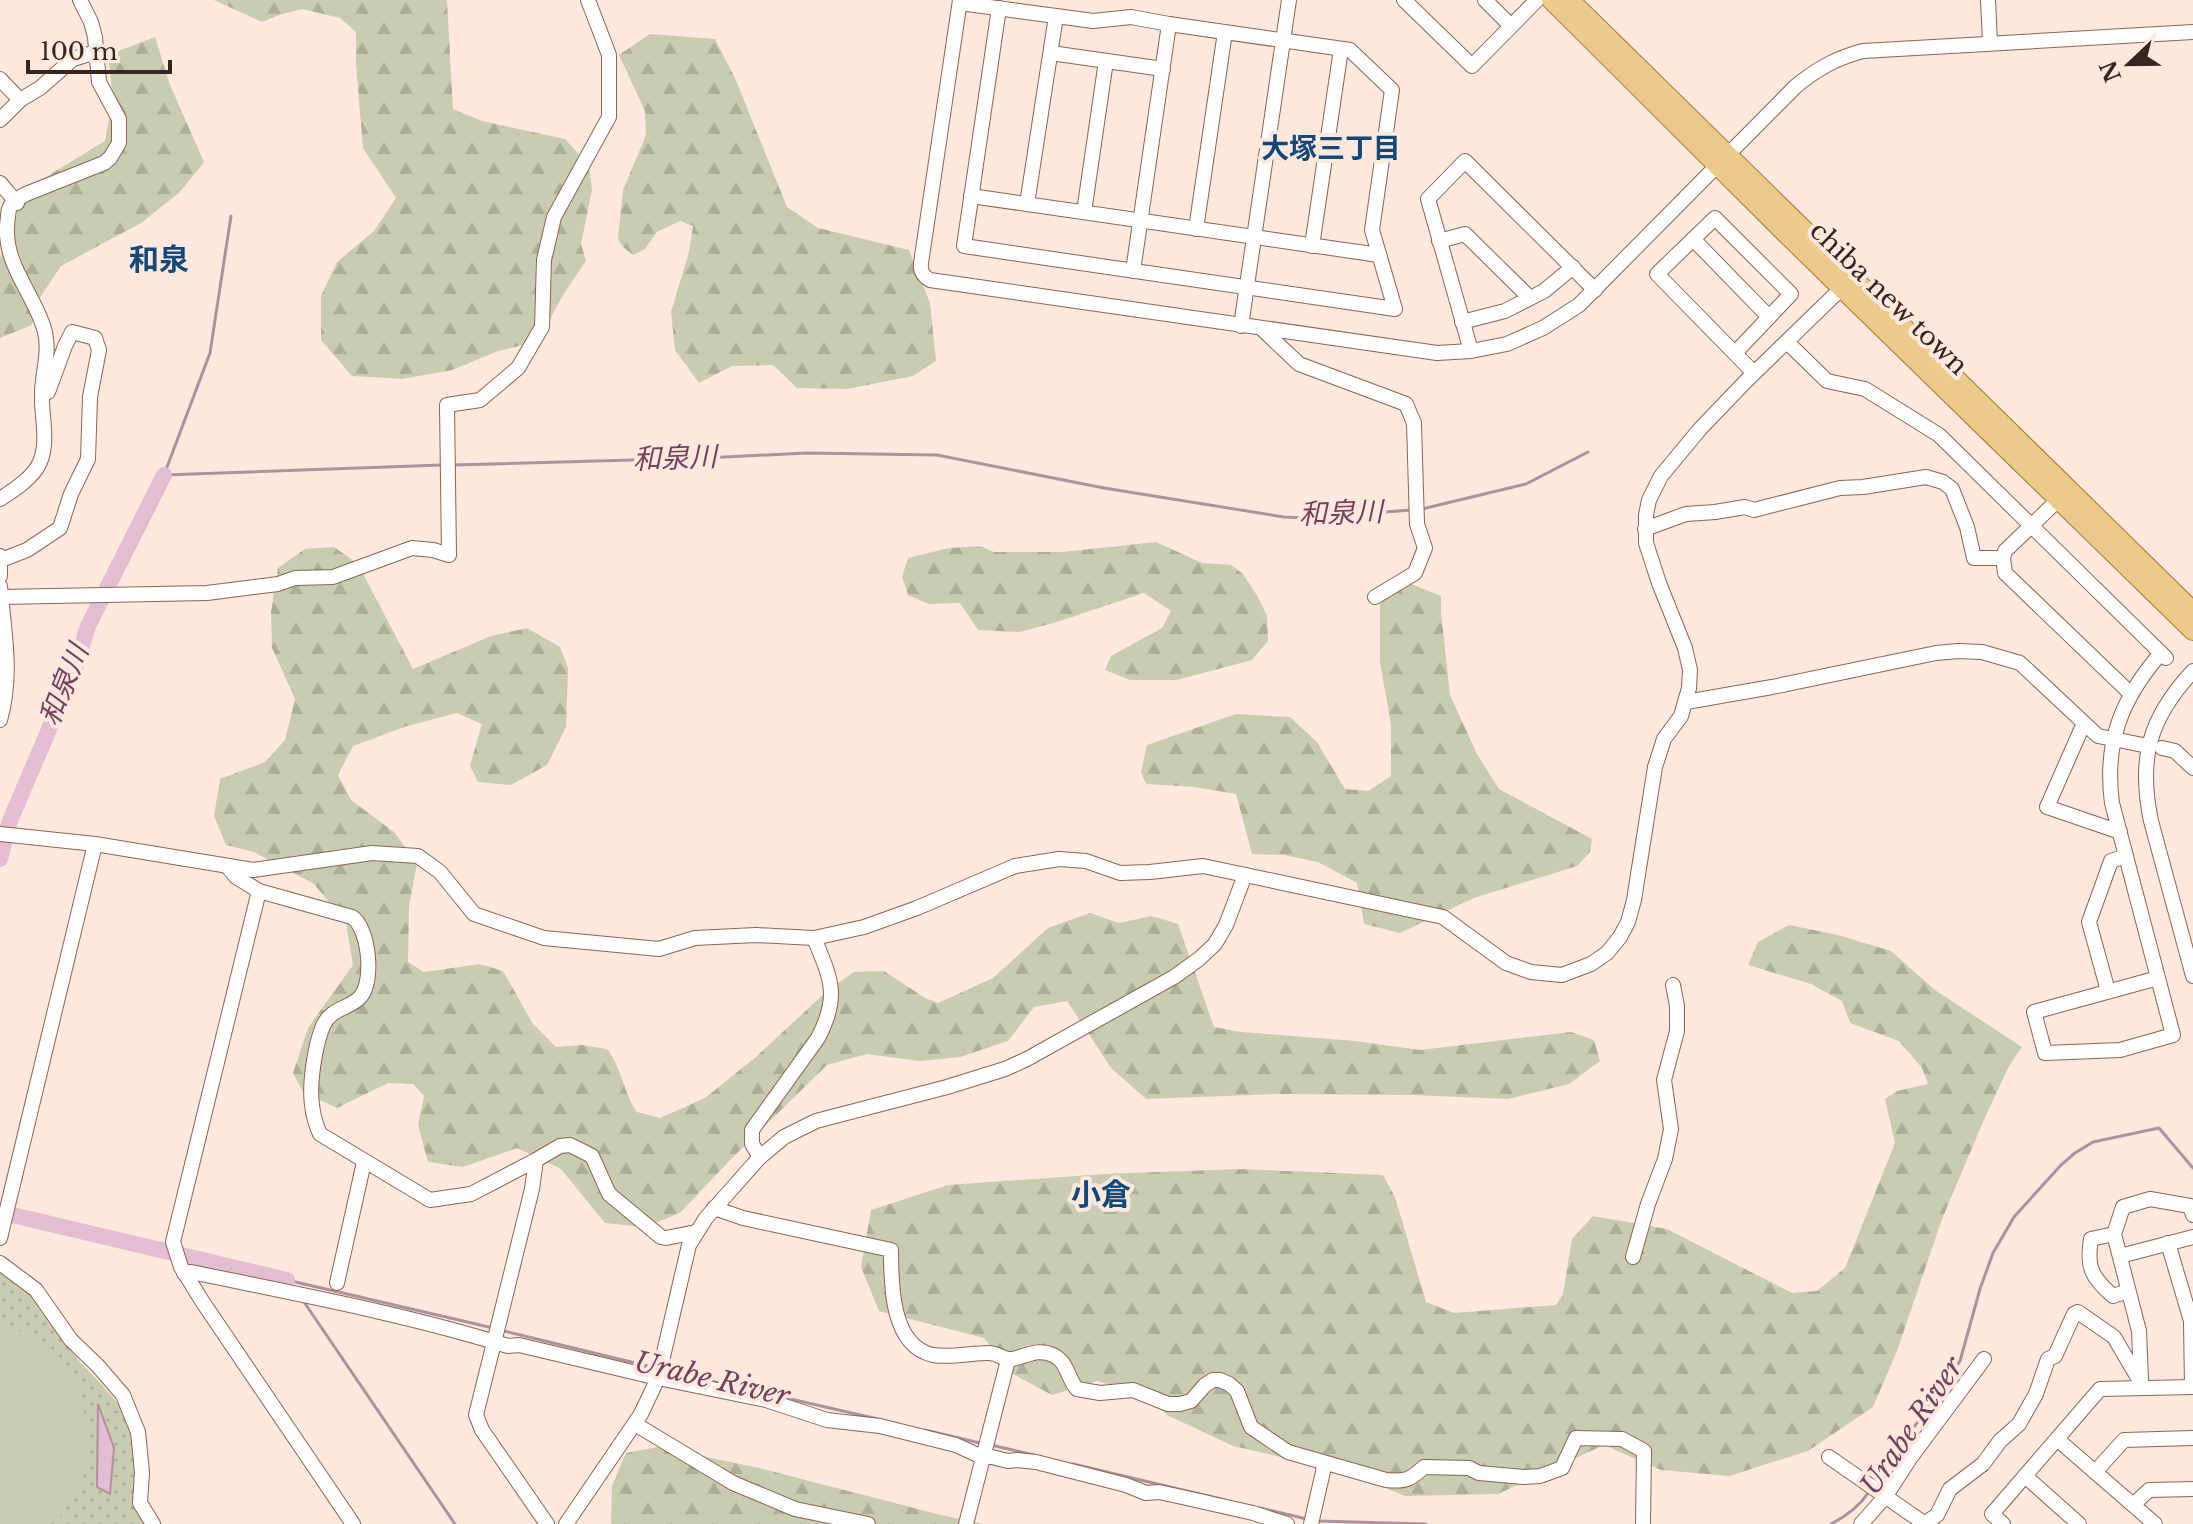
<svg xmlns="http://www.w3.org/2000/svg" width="2193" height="1524" font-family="'Libre Baskerville','Noto Sans JP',serif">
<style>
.forest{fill:url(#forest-firs)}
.park{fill:url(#park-dots)}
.pitch{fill:#c9ccb1}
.water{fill:#e3bdd1;stroke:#af909c;stroke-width:2}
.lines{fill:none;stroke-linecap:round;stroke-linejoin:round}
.stream{stroke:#af909c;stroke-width:3}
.river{stroke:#e3bdd1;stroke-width:16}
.minor-casing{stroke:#866655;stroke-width:16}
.major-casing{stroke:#a27a33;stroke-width:20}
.minor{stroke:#fff;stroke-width:14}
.major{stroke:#ebca8b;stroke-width:18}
.labels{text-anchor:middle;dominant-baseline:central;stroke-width:8;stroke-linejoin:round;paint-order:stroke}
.street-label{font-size:26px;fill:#352720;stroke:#ffe8dd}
.neighbourhood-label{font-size:28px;font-weight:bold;fill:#13487a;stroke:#ffe8dd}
.water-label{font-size:28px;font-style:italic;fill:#74415e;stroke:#ffe8dd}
.quarter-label{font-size:30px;font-weight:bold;fill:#13487a;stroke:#ffe8dd}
</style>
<defs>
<pattern id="forest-firs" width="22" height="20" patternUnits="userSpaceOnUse" patternTransform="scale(2)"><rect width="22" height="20" fill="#c9ccb1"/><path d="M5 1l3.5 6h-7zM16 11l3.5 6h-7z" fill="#adaf98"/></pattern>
<pattern id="park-dots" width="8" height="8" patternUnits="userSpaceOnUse" patternTransform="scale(2)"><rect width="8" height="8" fill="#c9ccb1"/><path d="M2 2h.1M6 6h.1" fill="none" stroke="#adaf98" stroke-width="1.8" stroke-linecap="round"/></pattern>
</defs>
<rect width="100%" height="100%" fill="#ffe8dd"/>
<g class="forest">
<path d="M 214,0 L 447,0 L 453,109 L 482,121 L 565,139 L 589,165 L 592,190 L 581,244 L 586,261 C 568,286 552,312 540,341 L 498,351 L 452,370 L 402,379 L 352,376 L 321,340 L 321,296 L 337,262 L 374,231 L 396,198 L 363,148 L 356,65 L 356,32 L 340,18 L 302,9 L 282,14 L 262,22 Z"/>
<path d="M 650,34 L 715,39 L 735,78 L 787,207 L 818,228 L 909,250 L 930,303 L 936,361 L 913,376 L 847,389 L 797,388 L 773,365 L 732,366 L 699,383 L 675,350 L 671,312 L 689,252 L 693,226 L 680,221 L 657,232 L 645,249 L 633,255 L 623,247 L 618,239 L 623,190 L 646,135 L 645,111 L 619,55 Z"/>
<path d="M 155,37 L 170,85 L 204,162 L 180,192 L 141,223 L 61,266 L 35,305 L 32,325 L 0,338 L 0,258 L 12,224 L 18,194 L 105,141 L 113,98 L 108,55 Z"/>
<path d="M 1156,542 L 1202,563 L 1231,565 L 1243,574 L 1258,597 L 1267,616 L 1268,641 L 1252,660 L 1177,680 L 1130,680 L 1105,670 L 1111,656 L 1162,628 L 1171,611 L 1144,593 L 1054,623 L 1019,632 L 978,630 L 960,603 L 928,604 L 908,595 L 902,577 L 908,558 L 949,548 L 980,546 L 994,552 L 1063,552 Z"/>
<path d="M 334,547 L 358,564 L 413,669 L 491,636 L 527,628 L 560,647 L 568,668 L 566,727 L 547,765 L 511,785 L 478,782 L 470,766 L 482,724 L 457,713 L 407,726 L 353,746 L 338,775 L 351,800 L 394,832 L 417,863 L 409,907 L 408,962 L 424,972 L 480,964 L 503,971 L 533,1024 L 556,1047 L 582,1045 L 607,1049 C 622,1068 623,1092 637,1112 L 660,1118 L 705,1098 L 757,1056 L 827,991 L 854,972 L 884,971 L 925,998 L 938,1003 L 993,978 L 1048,928 L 1090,913 L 1119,923 L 1152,916 L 1178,924 L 1214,1027 L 1241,1032 L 1355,1041 L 1420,1050 L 1571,1032 L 1594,1040 L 1600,1061 L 1569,1084 L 1508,1099 L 1413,1095 L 1278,1094 L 1146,1099 L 1111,1068 L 1067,1001 L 1034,1007 L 1008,1041 L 960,1057 L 919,1061 L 867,1054 L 827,1065 L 731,1159 L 680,1213 L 645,1227 L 605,1223 L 561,1169 L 517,1148 L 463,1167 L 428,1162 L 418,1125 L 424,1096 L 413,1084 L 388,1083 L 337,1108 L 303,1092 L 293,1073 L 308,1028 L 353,965 L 346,923 L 314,884 L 254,852 L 226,845 L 214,816 L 220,779 L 265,762 L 285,740 L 295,699 L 272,648 L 271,612 L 278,568 L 305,549 Z"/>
<path d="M 1409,583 L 1441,596 L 1441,612 L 1450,695 L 1477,754 L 1499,789 L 1592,839 L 1590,852 L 1577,866 L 1474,898 L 1400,933 L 1364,924 L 1357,883 L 1318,862 L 1284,855 L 1252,854 L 1236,794 L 1195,787 L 1146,784 L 1141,772 L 1147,745 L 1236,714 L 1290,717 L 1317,742 L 1345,789 L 1368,791 L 1391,776 L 1391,725 L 1380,662 L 1380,595 Z"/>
<path d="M 1789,925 L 1838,935 L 1891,951 L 1935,990 L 2022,1047 L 2009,1066 L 1986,1115 L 1942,1219 L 1897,1351 L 1873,1407 L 1808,1451 L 1729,1476 L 1661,1470 L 1604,1445 L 1498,1494 L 1405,1496 L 1346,1472 L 1233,1446 L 1167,1415 L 1149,1396 L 1097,1381 L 1052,1395 L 1011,1373 L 984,1338 L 879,1311 L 861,1267 L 871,1210 L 948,1185 L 1104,1174 L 1240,1169 L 1383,1175 L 1395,1197 L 1426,1302 L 1454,1313 L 1556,1305 L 1563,1294 L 1572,1239 L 1593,1216 L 1667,1229 L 1792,1293 L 1817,1291 L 1845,1268 L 1895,1143 L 1885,1099 L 1897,1091 L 1928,1084 L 1922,1068 L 1899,1041 L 1850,1023 L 1842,1001 L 1811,984 L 1748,965 L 1758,942 Z"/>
<path d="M 658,1447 L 759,1468 L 941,1515 L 983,1524 L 611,1524 L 612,1486 L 626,1453 Z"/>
</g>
<path class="park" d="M 0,1273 C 11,1279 22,1285 31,1294 C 51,1314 62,1343 82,1364 C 98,1381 113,1396 127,1415 L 146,1524 L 0,1524 Z"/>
<path class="pitch" d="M 0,1328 C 72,1330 97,1414 84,1474 C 82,1481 77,1489 73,1496 C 68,1507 62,1518 51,1524 L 0,1524 Z"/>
<path class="water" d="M 98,1404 L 114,1448 L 110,1494 L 97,1487 Z"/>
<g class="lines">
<g class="stream">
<path d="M 231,216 L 210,353 L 164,475 L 441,465"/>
<path d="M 453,465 L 705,458 L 807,453 L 937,455 L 1104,488 L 1284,517 L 1308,518 L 1411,510"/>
<path d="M 1422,509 L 1526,484 L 1588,452"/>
<path d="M 287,1280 L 493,1328"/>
<path d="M 304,1302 L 455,1524"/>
<path d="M 500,1330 L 656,1368"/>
<path d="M 663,1370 L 878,1419"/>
<path d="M 925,1430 L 984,1444"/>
<path d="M 991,1445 L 1034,1455"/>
<path d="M 1073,1464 L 1225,1500"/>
<path d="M 1876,1482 L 1960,1361 L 1980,1289 L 1993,1253 L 2014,1217 L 2061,1165 L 2075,1153 L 2093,1142 L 2159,1128 L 2193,1168"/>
<path d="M 1260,1508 L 1307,1519"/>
<path d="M 1318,1521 L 1426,1524"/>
<path d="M 1831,1524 C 1845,1517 1860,1505 1869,1492"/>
</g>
<g class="river">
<path d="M 0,859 L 9,823 L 74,671 L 88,626 L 164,475"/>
<path d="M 0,1212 L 287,1280"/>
</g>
<defs>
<g id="minor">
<path d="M 960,0 L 921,263 C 920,271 923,276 930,280 L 1437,353 L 1471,351 L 1507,344 L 1543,328 L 1579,305 L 1796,86 C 1817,69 1836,58 1863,51 L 2193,32"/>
<path d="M 1404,0 L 1472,66 L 1537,0"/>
<path d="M 1485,0 L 1511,26"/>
<path d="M 1988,0 L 1990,43"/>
<path d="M 960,3 L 1056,16 L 1027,204"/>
<path d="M 999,8 L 964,246 L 1395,309 L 1372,230 L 1392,90 L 1350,50 L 1169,24 L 1133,271"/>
<path d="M 1056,16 L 1093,21 L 1131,17 L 1169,24"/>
<path d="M 1051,53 L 1163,69"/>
<path d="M 0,79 L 20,100"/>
<path d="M 0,120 L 20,100 L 40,88 L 73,59 L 96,52"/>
<path d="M 0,183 L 17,203"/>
<path d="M 971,196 L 1379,255"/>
<path d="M 1084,212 L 1106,61"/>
<path d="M 1196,229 L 1225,32"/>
<path d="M 1693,239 L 1769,317"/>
<path d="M 1439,241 L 1465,234 L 1530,298"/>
<path d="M 1312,246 L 1341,49"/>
<path d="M 1462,322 L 1505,311 L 1544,291 L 1573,267"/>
<path d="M 1241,326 L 1289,0"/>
<path d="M 1262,329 L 1299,364 L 1406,404 L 1414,423 L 1417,524 L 1425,548 L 1415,573 L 1375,597"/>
<path d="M 1787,342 L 1827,381 L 1865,389 L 1939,435 L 2166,658"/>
<path d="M 1471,351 L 1428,199 L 1465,161 L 1595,290"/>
<path d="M 1735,353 L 1791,294 L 1715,218 L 1657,274 L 1754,373"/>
<path d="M 0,499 C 14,490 34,477 40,462 C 49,441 41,415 42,394 C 42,374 50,353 45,332 C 35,293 0,263 8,217 C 8,213 9,208 11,205 C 15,200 21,197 26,194 L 104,163 L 110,158 L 119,143 L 119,119 L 99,82 L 95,37 L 91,22 L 80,0"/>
<path d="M 1645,529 L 1686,514 L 1715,512 L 1745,507 L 1754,510 L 1840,488 L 1863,487 L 1926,477 L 1943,482 L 1952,489 L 1967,527 L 1974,558 L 2003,558 L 2005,551 L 2058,500"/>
<path d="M 0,556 L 0,576"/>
<path d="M 2003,558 L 2005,573 L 2131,694"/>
<path d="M 1,560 L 27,550 L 60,528 L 71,494 L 88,459 L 90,397 L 99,350 L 95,338 L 72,332 L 65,346 L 48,392"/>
<path d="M 0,586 C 4,631 13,675 0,720"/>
<path d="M 1,597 L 207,593 L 278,584 L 295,578 L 333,577 L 412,548 L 433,550 L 449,555 L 447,405 L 480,400 L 518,368 L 542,327 L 544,260 L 554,217 L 609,117 L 609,55 L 588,0"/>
<path d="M 2193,671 C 2149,718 2138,759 2151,821 L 2193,976"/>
<path d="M 1686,702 L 1772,687 L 1936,653 L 1958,651 L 1982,652 L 2020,663 L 2098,736 L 2148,746"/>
<path d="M 2084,723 L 2047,807 L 2120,832"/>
<path d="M 2162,748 L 2175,751 L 2193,768"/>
<path d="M 0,834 L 95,844 L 253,870 L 372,853 L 418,856 L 440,872 L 474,914 L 544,938 L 659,949 L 695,938 L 756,935 L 814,938 L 864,927 L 917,908 L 1015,866 L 1059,859 L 1086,861 L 1120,873 L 1150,872 L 1203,866 L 1443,917 L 1506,963 L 1531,972 L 1562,975 L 1591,964 L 1607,953 L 1620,937 L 1628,922 L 1634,900 L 1655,767 L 1664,739 L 1681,716 L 1689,688 L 1690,670 L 1685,648 L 1659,583 L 1646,543 L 1646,515 L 1649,500 L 1661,476 L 1700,429 L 1746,381 L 1847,283"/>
<path d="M 227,866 L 236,877 L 259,891 L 173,1242 L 181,1267 L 202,1301 L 353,1524"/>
<path d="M 259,891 L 352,917 C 369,928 374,980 361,996 C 351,1009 331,1007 323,1026 C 315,1045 309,1084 312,1105 C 313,1115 316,1125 320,1134 L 430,1200 L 471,1194 L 536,1160 L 532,1189 L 476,1415 L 482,1430 L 547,1524"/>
<path d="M 2158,978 L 2034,1012 L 2045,1053 L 2120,1050 L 2173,1035 L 2112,803 C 2104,743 2121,699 2161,653"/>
<path d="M 2108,991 L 2089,922 L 2111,861 L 2126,856"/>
<path d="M 760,1157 L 784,1137 L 816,1121 L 947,1087 L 1005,1069 L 1027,1059 L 1174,977 L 1199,959 L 1215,944 L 1226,925 L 1245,875"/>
<path d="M 536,1160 L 560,1146 L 570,1145 L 592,1156 L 609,1194 L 661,1237 L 666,1238 L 696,1232"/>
<path d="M 714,1208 L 743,1218 L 891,1250 C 891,1284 891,1346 933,1355 C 952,1358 970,1353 989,1353 C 997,1353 1004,1360 1012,1359 C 1027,1356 1038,1348 1053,1355 C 1068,1362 1067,1378 1077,1389 L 1100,1393 L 1133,1390 L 1168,1404 L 1180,1404 L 1191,1401 L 1205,1385 L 1213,1380 L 1220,1380 L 1229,1384 L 1237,1391 L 1251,1427 L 1288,1452 L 1386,1480 C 1405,1482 1410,1480 1424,1467 L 1469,1468 L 1479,1473 L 1524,1477 L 1540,1476 L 1562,1468 L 1576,1438 L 1622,1439 L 1644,1451 L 1643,1524"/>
<path d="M 2114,1234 L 2091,1239 C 2086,1267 2092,1278 2113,1296 L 2128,1291"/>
<path d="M 0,1238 L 95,844"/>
<path d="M 2168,1243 L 2191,1321 L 2192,1387"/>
<path d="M 2120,1256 L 2193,1237"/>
<path d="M 1633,1257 L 1648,1204 L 1665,1159 L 1671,1129 L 1664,1080 L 1677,1031 L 1677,1006 L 1673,985"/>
<path d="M 0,1263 L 36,1290 L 71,1340 L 98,1366 L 123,1395 L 138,1432 L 142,1472 L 140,1503 L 153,1524"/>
<path d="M 184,1273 L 191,1272 C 297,1294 405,1314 508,1346 L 519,1345 L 658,1378 L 766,1400 L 827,1420 L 880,1426 L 956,1445 L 982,1457 L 992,1457 L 1008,1461 L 1017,1460 L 1036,1462 L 1126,1485 L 1146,1493 L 1159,1492 L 1191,1499 L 1253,1513 L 1287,1524"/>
<path d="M 337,1283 L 364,1162"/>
<path d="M 2141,1380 L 2139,1331 L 2114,1234 L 2123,1207 L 2150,1199 L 2190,1206 L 2193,1215"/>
<path d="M 635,1424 L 733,1483 L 795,1509 L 868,1524"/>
<path d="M 2057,1439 L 2155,1524"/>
<path d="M 1829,1457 L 1925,1524"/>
<path d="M 2095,1472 L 2124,1440 L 2193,1438"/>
<path d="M 2025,1476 L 2079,1524"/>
<path d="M 2133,1505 L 2149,1490 L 2193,1489"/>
<path d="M 566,1524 L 641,1414 L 658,1378 L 689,1245 L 706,1218 L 760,1157 L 752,1144 L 752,1130 L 818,1038 C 840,996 831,979 814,938"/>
<path d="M 966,1524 L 1008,1360"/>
<path d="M 1311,1524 L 1325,1463"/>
<path d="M 1861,1524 L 1885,1497 L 1911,1457 L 1984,1359"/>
<path d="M 1924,1524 L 1937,1515 L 1950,1489 L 1983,1464 L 2000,1441 L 2019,1424 L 2036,1394 L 2048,1359 L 2055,1356 L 2074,1314 L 2078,1312 L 2114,1337 L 2141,1383"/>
<path d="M 2003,1524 L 1992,1514 L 2100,1389 L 2193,1387"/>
</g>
<g id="major">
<path d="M 1551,0 L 1790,238 L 2193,631"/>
<path d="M 1570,0 L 2193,611"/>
</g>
</defs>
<use href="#minor" class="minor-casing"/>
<use href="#major" class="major-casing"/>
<use href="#minor" class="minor"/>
<use href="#major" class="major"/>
</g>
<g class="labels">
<g class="street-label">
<text transform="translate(1889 298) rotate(44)">chiba new town</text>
</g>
<g class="neighbourhood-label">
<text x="1331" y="148">大塚三丁目</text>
</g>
<g class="water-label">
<text transform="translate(675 458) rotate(-2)">和泉川</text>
<text transform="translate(1341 513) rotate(-2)">和泉川</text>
<text transform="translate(64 685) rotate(-68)">和泉川</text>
<text transform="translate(712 1379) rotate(13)">Urabe River</text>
<text transform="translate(1912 1426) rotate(-56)">Urabe River</text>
</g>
<g class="quarter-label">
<text x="159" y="259">和泉</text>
<text x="1101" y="1194">小倉</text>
</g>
</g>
<g transform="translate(2129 64) rotate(248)" stroke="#ffe8dd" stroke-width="6" paint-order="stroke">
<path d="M0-6L14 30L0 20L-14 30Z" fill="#352720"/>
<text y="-12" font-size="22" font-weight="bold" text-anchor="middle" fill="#352720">N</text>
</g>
<path d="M28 60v12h142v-12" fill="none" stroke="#352720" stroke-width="4"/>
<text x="40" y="60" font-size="24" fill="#352720" stroke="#ffe8dd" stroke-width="6" paint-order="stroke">100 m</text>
</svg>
